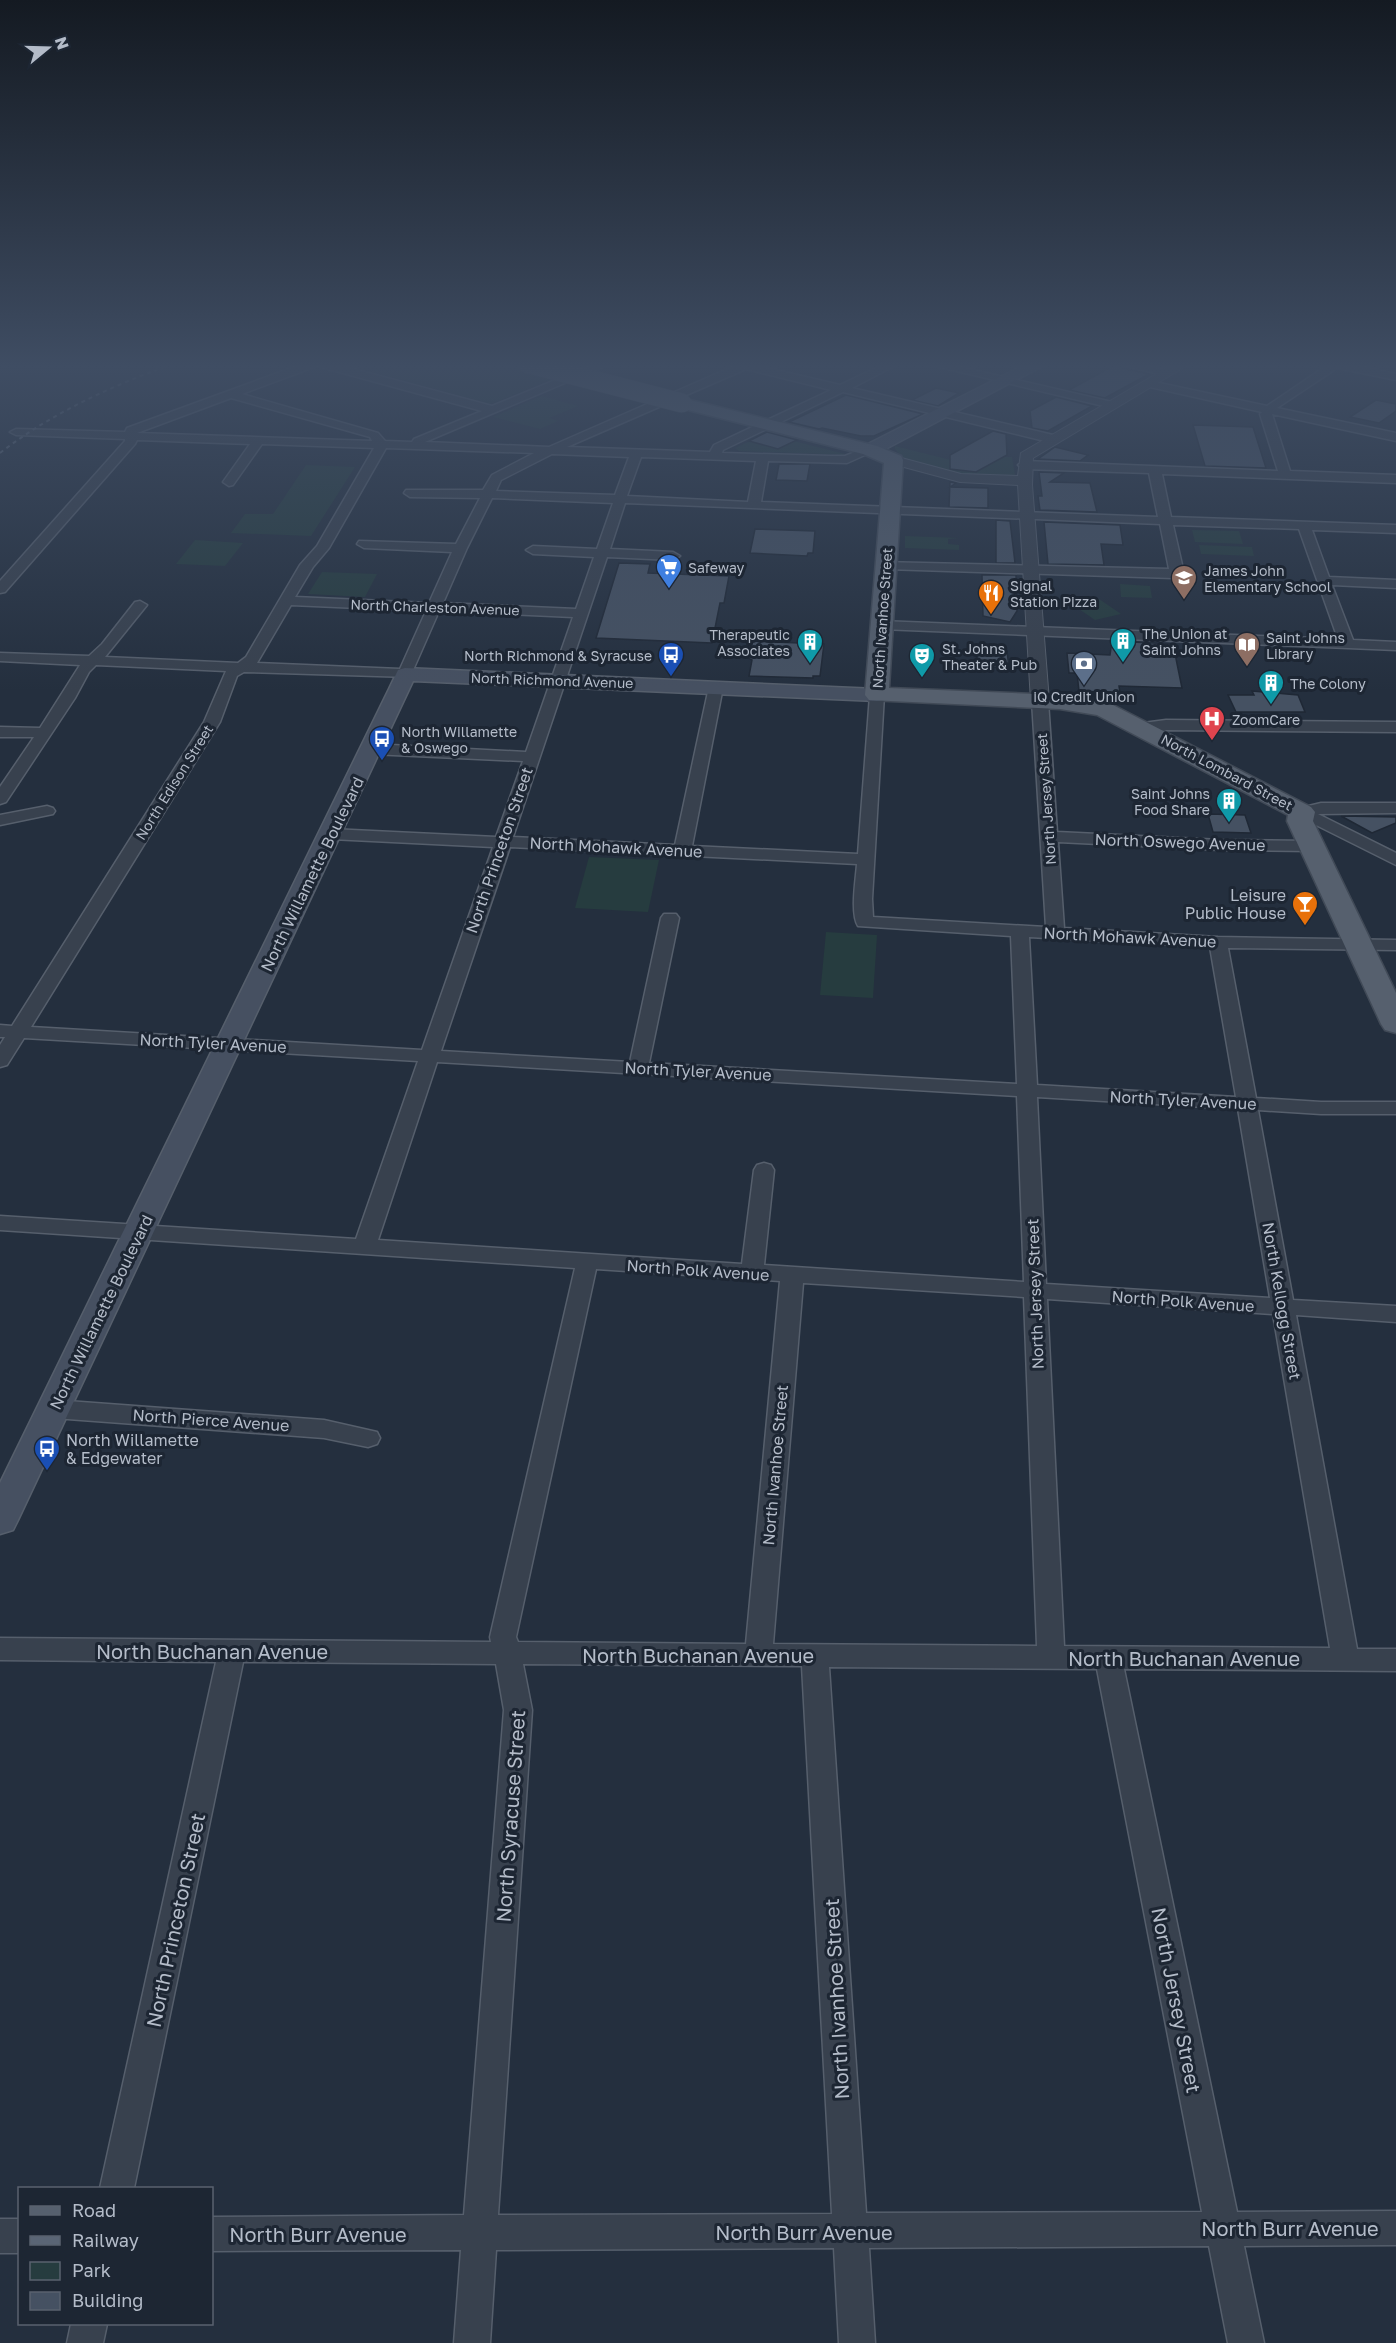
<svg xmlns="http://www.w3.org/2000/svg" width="1396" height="2343" font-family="'Golos Text',sans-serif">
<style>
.green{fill:#263c3f}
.building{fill:#455162;stroke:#1f2835;stroke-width:1.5}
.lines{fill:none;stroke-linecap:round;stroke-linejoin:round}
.minor-casing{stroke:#565f6c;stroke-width:3}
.tertiary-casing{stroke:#565f6c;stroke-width:2}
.secondary-casing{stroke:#565f6c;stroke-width:3}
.primary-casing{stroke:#414a57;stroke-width:3}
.minor{fill:#38414e;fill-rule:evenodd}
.tertiary{fill:#38414e;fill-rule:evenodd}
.secondary{fill:#465061;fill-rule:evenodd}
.primary{fill:#56606e;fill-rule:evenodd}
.rail{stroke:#5a6575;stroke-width:2;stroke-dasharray:4 4;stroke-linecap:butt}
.primary-bridge-casing{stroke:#414a57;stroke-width:20;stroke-linecap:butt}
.primary-bridge{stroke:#56606e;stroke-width:19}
.labels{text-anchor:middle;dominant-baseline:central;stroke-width:6;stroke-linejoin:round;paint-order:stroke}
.far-poi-label{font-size:14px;fill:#b4bcc9;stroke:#1d2633;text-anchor:start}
.far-street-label{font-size:14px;fill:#b4bcc9;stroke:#1d2633}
.street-label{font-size:16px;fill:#b4bcc9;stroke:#1d2633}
.poi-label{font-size:16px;fill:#b4bcc9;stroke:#1d2633;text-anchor:end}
.near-street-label{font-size:20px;fill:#b4bcc9;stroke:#1d2633}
</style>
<rect width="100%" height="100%" fill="#242f3e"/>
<g class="green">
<path d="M 340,363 L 592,363 L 491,404 Z"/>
<path d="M 542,396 L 578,406 L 549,418 L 558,421 L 540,429 L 493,417 Z"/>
<path d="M 766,434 L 849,455 L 739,451 L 735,448 Z"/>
<path d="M 895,446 L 983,468 L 1003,457 L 1012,457 L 1015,475 C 995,484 930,470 909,461 C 903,458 899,454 895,449 Z"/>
<path d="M 306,465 L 355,467 L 311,536 L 231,533 L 245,514 L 273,514 Z"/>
<path d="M 1192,530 L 1239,531 L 1243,544 L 1195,542 Z"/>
<path d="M 905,536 L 959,538 L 948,539 L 948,544 L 959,545 L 959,550 L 905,548 Z"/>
<path d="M 195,540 L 243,543 L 225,566 L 176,564 Z"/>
<path d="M 1199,545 L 1252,547 L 1254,556 L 1201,554 Z"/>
<path d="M 322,572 L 377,574 L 365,597 L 308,594 Z"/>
<path d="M 1120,584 L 1150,586 L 1152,598 L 1121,597 Z"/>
<path d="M 1099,599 L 1121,614 L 1095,620 L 1073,605 Z"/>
<path d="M 589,857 L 659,860 L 648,912 L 575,908 Z"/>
<path d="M 826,932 L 877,935 L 873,998 L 820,995 Z"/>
</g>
<g class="building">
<path d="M 1113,366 L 1149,374 L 1105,398 L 1069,390 Z"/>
<path d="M 936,388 L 959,393 L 938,406 L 912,400 Z"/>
<path d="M 846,395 L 923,414 L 874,436 L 861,436 L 822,428 L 819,429 L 789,422 Z"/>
<path d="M 1056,397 L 1092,406 L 1048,431 L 1032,428 L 1030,411 Z"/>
<path d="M 1376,400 L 1396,404 L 1396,411 L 1379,423 L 1350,417 Z"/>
<path d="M 1193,425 L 1253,427 L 1266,468 L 1205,466 Z"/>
<path d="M 993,431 L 1006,434 L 1007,455 L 976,472 L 950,469 L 950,455 Z"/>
<path d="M 767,432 L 797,440 L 778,449 L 749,441 Z"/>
<path d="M 1055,447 L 1088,455 L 1080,461 L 1038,459 Z"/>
<path d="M 779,464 L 810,464 L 807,481 L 776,480 Z"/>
<path d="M 1039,472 L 1064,473 L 1050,482 L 1090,483 L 1097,512 L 1040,510 L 1038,496 L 1042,496 Z"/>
<path d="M 950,482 L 956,483 L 950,487 L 988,488 L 988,508 L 949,507 Z"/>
<path d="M 996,520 L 1010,521 L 1015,563 L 996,563 Z"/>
<path d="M 1044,522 L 1120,525 L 1123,545 L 1101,544 L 1104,565 L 1048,564 Z"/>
<path d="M 755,529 L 815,531 L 813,553 L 808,553 L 807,556 L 750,553 Z"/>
<path d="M 619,563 L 650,564 L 648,573 L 729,576 L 724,603 L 720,603 L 712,643 L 596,638 Z"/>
<path d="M 982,575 L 1016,575 L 1017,611 L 1010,622 L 983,616 Z"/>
<path d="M 752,641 L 824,644 L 820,676 L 813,676 L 813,678 L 749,676 L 752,660 L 748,658 Z"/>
<path d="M 1112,641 L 1173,644 L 1182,688 L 1119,686 L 1120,693 L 1079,691 L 1077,673 L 1069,673 L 1067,653 L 1110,655 Z"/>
<path d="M 977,649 L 1007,651 L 1009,668 L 977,666 Z"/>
<path d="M 1252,691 L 1298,695 L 1305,712 L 1236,712 L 1228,695 L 1254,695 Z"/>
<path d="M 1208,814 L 1245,815 L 1251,833 L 1213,832 Z"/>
<path d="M 1341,816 L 1396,817 L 1396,823 L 1372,833 Z"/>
</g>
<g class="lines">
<defs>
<g id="minor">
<path d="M 305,363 L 331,363 L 492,406 L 597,363 L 612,363 L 425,442 L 549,447 L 734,366 L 732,363 L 756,363 L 755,365 L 840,385 L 886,363 L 900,363 L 852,388 L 1053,435 L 1059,439 L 1053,443 L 843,392 L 723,450 L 722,453 L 831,456 L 845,456 L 870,446 L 876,450 L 847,463 L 768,461 L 761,502 L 1158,517 L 1149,473 L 1024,469 L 1018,465 L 1024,461 L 1278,471 L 1260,414 L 1262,412 L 1150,387 L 1144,384 L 1150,381 L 1267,406 L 1326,366 L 1323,363 L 1345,363 L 1396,374 L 1396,380 L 1337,368 L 1277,408 L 1396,433 L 1396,441 L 1272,414 L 1290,471 L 1396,475 L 1396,483 L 1162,474 L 1171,517 L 1396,525 L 1396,533 L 1312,530 L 1329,577 L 1396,580 L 1396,588 L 1332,585 L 1353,640 L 1396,642 L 1396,650 L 881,629 L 874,625 L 881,621 L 1338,639 L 1299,529 L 1173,525 L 1183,569 L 1178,577 L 1173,578 L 886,569 L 879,565 L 881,562 L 1169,569 L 1160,524 L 625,503 L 610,549 L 673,552 L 680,556 L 673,560 L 607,557 L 513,837 L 675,845 L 709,687 L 716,683 L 723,687 L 692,846 L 858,854 L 870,695 L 877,691 L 884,695 L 872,899 L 873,917 L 1046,927 L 1032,701 L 1040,696 L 1048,701 L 1057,832 L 1221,840 L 1312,841 L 1320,846 L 1312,851 L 1221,850 L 1058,842 L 1064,928 L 1218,937 L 1396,940 L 1396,950 L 1228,948 L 1256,1098 L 1321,1102 L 1396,1102 L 1396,1114 L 1321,1114 L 1258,1110 L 1293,1300 L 1396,1306 L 1396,1322 L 1296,1315 L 1357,1649 L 1396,1649 L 1396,1671 L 1124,1669 L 1237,2212 L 1396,2211 L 1396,2245 L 1244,2246 L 1264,2343 L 1228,2343 L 1209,2246 L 869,2248 L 875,2343 L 839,2343 L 834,2248 L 496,2250 L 490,2343 L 454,2343 L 461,2250 L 212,2251 L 212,2217 L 464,2215 L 504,1710 L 496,1664 L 243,1662 L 134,2188 L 100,2188 L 216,1662 L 0,1660 L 0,1638 L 491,1642 L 490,1637 L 575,1268 L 0,1230 L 0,1216 L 356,1239 L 418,1061 L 24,1038 L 7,1065 L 0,1067 L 0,1045 L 5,1037 L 0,1037 L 0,1025 L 12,1026 L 204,722 L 226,671 L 96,665 L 89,672 L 75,698 L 6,802 L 0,804 L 0,787 L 34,737 L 0,737 L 0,727 L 40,728 L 80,665 L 0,661 L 0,653 L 89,656 L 102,644 L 135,602 L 140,601 L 147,605 L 105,657 L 238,663 L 246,657 L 300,565 L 317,546 L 374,448 L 262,444 L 233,485 L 229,486 L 223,482 L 250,444 L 137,440 L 135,444 L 5,592 L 0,593 L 0,581 L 125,441 L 125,439 L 16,435 L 10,432 L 16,429 L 125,432 L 127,428 ZM 317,366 L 482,411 L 414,439 L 412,442 L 385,441 L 378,433 L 242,394 ZM 746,369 L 831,390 L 714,445 L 710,452 L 567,447 ZM 231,398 L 370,437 L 372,441 L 137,433 ZM 386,448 L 534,453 L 492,475 L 483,490 L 406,490 L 404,493 L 410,497 L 480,498 L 456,544 L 359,541 L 357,544 L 364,548 L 452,552 L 429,603 L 295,597 L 313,567 L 329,548 ZM 552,454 L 629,457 L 615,495 L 496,491 L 501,480 ZM 641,457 L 756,461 L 748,502 L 627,496 ZM 492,498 L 613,503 L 597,549 L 533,546 L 526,550 L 533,554 L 594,557 L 576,609 L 443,603 L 467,548 ZM 291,605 L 426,611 L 400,669 L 257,663 ZM 439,611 L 573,617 L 526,752 L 372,744 L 364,749 L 372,754 L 523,761 L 496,837 L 331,829 L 323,834 L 331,839 L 493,847 L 422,1050 L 31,1027 L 220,722 L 237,676 L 244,672 L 410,677 ZM 510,847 L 857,864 C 856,879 850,913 858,926 L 1011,936 L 1017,1084 L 649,1063 L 679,918 L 676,914 L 664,914 L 661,918 L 630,1062 L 441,1051 ZM 1029,937 L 1210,947 L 1236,1097 L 1037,1085 ZM 437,1062 L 1017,1096 L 1024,1282 L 764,1265 L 774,1170 L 771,1165 L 764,1163 L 757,1165 L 754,1170 L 742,1264 L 378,1240 ZM 1037,1097 L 1238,1109 L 1270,1298 L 1046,1284 ZM 596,1269 L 780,1281 L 746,1644 L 518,1642 L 516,1637 ZM 803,1283 L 1024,1297 L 1037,1646 L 773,1644 ZM 1047,1299 L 1273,1314 L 1330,1648 L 1064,1646 ZM 523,1664 L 802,1666 L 832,2214 L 498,2215 L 532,1710 ZM 829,1667 L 1097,1669 L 1202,2212 L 866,2213 Z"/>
<path d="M 923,363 L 943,363 L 1112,402 L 1118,405 L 1112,408 Z"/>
<path d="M 1114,363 L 1135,363 L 1171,371 L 1172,373 L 1167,376 Z"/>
<path d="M 1166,720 L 1396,722 L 1396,732 L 1166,730 L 1143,733 L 1135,728 L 1143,723 Z"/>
<path d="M 1321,803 L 1396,803 L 1396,813 L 1318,814 L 1396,853 L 1396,865 L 1296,815 L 1294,812 L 1296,809 Z"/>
<path d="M 47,806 L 53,808 L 55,811 L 53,814 L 0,825 L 0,815 Z"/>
<path d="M 54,1400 L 324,1420 L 377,1432 L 380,1438 L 377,1444 L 368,1447 L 324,1438 L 54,1418 L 46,1415 L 42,1409 L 46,1403 Z"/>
<rect x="0" y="2219" width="20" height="34"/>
<path d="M 71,2324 L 107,2324 L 103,2343 L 67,2343 Z"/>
</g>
<path id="tertiary" d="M 1175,363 L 1191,363 L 1033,458 L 1032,485 L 1049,701 L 1046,705 L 1034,705 L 1031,701 L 1018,485 L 960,482 L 889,463 L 887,460 L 894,456 L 961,474 L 1018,476 L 1021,453 Z"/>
<g id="secondary">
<path d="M 1028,363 L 1048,363 L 876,454 L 864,454 L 862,450 L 864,446 Z"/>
<path d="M 405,668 L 877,689 L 885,690 L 888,695 L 885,700 L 877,701 L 413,681 L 18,1520 L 13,1530 L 0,1534 L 0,1483 L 389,689 L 398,670 Z"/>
</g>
<path id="primary" d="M 682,398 L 877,446 L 901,456 L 903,460 L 889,688 L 1060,695 L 1111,704 L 1311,807 L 1315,812 L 1313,821 L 1396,993 L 1396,1033 L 1385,1030 L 1381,1024 L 1287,821 L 1288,815 L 1097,715 L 1060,709 L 869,700 L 865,695 L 884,463 L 863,454 L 676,407 L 673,403 L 676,399 Z"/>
</defs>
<use href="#minor" class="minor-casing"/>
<use href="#tertiary" class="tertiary-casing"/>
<use href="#secondary" class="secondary-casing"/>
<use href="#primary" class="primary-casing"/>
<use href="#minor" class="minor"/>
<use href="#tertiary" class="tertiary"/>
<use href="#secondary" class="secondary"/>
<use href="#primary" class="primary"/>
<path class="rail" d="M 0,453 C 53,412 112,386 175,363"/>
<defs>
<path id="primary-bridge" d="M 526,363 L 682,403"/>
</defs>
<use href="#primary-bridge" class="primary-bridge-casing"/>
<use href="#primary-bridge" class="primary-bridge"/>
</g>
<linearGradient id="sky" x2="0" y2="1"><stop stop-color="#141a22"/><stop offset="0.53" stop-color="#3f4d63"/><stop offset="1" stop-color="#3f4d63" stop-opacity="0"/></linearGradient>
<rect width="1396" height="691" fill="url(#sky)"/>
<defs>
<symbol id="supermarket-pin" viewBox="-11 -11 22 30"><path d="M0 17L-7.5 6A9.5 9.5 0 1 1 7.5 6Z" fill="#3f7fe0" stroke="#1d2633"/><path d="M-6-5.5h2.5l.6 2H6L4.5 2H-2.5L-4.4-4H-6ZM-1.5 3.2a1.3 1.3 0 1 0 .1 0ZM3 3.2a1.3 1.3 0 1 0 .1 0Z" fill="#fff"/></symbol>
<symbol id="school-pin" viewBox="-11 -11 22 30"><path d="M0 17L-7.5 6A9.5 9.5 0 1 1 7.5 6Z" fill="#8d6e63" stroke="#1d2633"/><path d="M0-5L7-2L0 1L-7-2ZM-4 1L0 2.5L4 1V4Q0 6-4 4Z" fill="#fff"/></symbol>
<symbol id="restaurant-pin" viewBox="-11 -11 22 30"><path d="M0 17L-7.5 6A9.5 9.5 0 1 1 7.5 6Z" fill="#e8710a" stroke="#1d2633"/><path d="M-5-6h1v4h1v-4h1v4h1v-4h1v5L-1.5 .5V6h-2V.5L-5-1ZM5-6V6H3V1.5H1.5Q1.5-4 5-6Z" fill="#fff"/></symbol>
<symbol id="building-pin" viewBox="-11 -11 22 30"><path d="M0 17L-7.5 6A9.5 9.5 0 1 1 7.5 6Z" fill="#0f9aa8" stroke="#1d2633"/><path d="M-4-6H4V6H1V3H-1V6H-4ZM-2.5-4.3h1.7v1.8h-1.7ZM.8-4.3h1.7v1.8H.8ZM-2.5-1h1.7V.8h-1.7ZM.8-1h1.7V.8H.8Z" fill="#fff"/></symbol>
<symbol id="library-pin" viewBox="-11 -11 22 30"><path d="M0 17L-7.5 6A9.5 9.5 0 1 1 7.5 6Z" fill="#8d6e63" stroke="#1d2633"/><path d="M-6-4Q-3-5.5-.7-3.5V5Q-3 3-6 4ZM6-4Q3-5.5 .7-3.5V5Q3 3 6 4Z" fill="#fff"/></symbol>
<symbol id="bus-pin" viewBox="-11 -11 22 30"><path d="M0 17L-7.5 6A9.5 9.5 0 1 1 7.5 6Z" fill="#1a4fb4" stroke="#1d2633"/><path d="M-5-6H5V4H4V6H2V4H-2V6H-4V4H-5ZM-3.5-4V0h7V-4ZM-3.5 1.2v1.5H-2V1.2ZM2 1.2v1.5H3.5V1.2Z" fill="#fff"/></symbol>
<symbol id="theatre-pin" viewBox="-11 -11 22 30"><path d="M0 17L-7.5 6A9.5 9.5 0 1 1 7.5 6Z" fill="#0f9aa8" stroke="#1d2633"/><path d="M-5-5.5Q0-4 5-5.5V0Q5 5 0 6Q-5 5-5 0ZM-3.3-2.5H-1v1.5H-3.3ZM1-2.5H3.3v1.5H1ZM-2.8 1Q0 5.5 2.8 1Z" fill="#fff"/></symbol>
<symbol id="bank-pin" viewBox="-11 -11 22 30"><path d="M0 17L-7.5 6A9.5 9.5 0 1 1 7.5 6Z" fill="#5c6f8a" stroke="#1d2633"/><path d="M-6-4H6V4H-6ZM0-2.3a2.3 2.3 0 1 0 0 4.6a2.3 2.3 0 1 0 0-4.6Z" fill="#fff"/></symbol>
<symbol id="hospital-pin" viewBox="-11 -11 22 30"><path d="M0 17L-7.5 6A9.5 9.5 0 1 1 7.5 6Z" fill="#e0444e" stroke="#1d2633"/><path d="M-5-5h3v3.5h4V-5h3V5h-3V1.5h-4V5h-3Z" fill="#fff"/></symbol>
<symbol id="bar-pin" viewBox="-11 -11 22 30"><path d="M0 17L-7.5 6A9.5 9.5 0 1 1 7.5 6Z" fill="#e8710a" stroke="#1d2633"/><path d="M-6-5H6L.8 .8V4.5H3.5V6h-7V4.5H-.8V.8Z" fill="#fff"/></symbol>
</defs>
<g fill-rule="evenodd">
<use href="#supermarket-pin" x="654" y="552" width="30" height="40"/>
<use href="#school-pin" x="1169" y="563" width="30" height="40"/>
<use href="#restaurant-pin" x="976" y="578" width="30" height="40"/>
<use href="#building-pin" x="1108" y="626" width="30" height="40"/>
<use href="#building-pin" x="795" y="627" width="30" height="40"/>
<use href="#library-pin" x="1232" y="630" width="30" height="40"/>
<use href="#bus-pin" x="656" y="640" width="30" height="40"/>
<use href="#theatre-pin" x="907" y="641" width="30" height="40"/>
<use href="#bank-pin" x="1069" y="649" width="30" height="40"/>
<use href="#building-pin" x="1256" y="668" width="30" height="40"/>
<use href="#hospital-pin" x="1197" y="704" width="30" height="40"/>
<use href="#bus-pin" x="367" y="724" width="30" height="40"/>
<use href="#building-pin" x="1214" y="786" width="30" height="40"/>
<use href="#bar-pin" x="1290" y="889" width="30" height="40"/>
<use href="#bus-pin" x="32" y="1434" width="30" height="40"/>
</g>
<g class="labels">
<g class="far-poi-label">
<text x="688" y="567">Safeway</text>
<text x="1204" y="570">James John<tspan x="1204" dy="16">Elementary School</tspan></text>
<text x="1010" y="585">Signal<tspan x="1010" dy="16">Station Pizza</tspan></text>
<text x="1142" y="633">The Union at<tspan x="1142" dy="16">Saint Johns</tspan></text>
<text x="790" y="634" text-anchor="end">Therapeutic<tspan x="790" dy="16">Associates</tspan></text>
<text x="1266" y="637">Saint Johns<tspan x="1266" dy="16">Library</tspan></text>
<text x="942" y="648">St. Johns<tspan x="942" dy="16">Theater &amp; Pub</tspan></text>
<text x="652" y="655" text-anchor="end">North Richmond &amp; Syracuse</text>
<text x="1290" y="683">The Colony</text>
<text x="1084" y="696" text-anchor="middle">iQ Credit Union</text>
<text x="1232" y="719">ZoomCare</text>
<text x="401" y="731">North Willamette<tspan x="401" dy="16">&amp; Oswego</tspan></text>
<text x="1210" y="793" text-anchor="end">Saint Johns<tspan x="1210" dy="16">Food Share</tspan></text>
</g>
<g class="far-street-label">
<text transform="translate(435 607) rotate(2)">North Charleston Avenue</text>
<text transform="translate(882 618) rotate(-86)">North Ivanhoe Street</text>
<text transform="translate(552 680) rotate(2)">North Richmond Avenue</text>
<text transform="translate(1227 772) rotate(28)">North Lombard Street</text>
<text transform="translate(174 782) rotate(-58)">North Edison Street</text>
<text transform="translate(1046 799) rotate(-94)">North Jersey Street</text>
</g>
<g class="street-label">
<text transform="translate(1180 842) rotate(2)">North Oswego Avenue</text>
<text transform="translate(616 847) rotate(3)">North Mohawk Avenue</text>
<text transform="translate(499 850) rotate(-71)">North Princeton Street</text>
<text transform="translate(312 874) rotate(-64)">North Willamette Boulevard</text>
<text transform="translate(1130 937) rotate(3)">North Mohawk Avenue</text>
<text transform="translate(213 1043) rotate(3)">North Tyler Avenue</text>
<text transform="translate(698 1071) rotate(3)">North Tyler Avenue</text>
<text transform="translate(1183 1100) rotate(3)">North Tyler Avenue</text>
<text transform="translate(698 1270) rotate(4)">North Polk Avenue</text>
<text transform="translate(1035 1294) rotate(-92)">North Jersey Street</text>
<text transform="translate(1183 1301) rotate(4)">North Polk Avenue</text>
<text transform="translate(1282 1301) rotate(80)">North Kellogg Street</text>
<text transform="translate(101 1312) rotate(-64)">North Willamette Boulevard</text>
<text transform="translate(211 1420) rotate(4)">North Pierce Avenue</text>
<text transform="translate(775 1465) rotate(-85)">North Ivanhoe Street</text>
</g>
<g class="poi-label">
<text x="1286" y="895">Leisure<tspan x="1286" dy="18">Public House</tspan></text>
<text x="66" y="1440" text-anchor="start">North Willamette<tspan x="66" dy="18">&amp; Edgewater</tspan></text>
</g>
<g class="near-street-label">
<text x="212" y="1651">North Buchanan Avenue</text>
<text x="698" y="1655">North Buchanan Avenue</text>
<text x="1184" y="1658">North Buchanan Avenue</text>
<text transform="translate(510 1816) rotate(-86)">North Syracuse Street</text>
<text transform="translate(175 1920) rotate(-78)">North Princeton Street</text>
<text transform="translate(836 1999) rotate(-93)">North Ivanhoe Street</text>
<text transform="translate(1177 2000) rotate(79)">North Jersey Street</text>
<text x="1290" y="2228">North Burr Avenue</text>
<text x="804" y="2232">North Burr Avenue</text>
<text x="318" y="2234">North Burr Avenue</text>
</g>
</g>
<rect x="18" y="2187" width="195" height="138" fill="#1d2633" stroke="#59626f" stroke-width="1.5"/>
<rect x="30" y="2206" width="30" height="9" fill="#56606e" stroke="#59626f" stroke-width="1.5"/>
<text x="72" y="2217" font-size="18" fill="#b4bcc9">Road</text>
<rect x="30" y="2236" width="30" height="9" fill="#5a6575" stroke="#59626f" stroke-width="1.5"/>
<text x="72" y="2247" font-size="18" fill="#b4bcc9">Railway</text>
<rect x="30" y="2262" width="30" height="18" fill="#263c3f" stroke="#59626f" stroke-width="1.5"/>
<text x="72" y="2277" font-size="18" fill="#b4bcc9">Park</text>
<rect x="30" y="2292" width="30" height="18" fill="#455162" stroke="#59626f" stroke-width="1.5"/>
<text x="72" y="2307" font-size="18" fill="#b4bcc9">Building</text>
<g transform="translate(48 48) rotate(71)" stroke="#1d2633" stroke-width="4.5" paint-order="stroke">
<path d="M0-4.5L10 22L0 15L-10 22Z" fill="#b4bcc9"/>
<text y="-9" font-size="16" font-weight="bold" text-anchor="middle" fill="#b4bcc9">N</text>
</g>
</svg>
